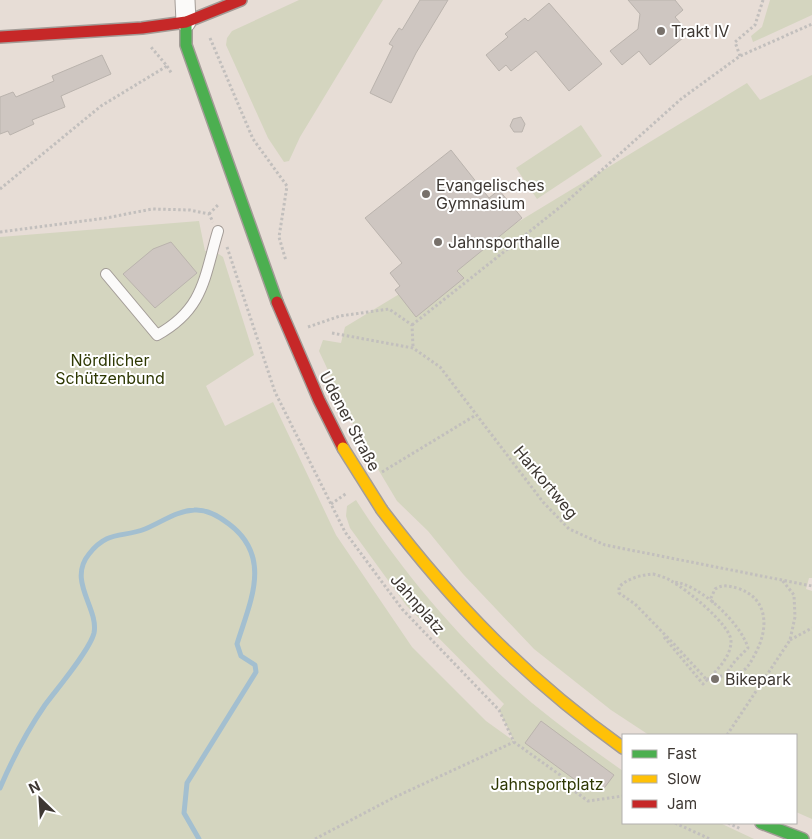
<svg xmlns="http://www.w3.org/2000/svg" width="812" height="839" font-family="Inter,sans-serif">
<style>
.green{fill:#d4d5bf}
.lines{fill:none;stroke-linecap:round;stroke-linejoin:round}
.stream{stroke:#a3bfd0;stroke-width:5}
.building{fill:#cec6c1;stroke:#bab3ad}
.lane-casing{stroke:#a39c97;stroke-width:12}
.street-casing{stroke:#a39c97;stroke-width:21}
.fast-casing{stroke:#a39c97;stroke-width:14}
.slow-casing{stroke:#a39c97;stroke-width:14}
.jam-casing{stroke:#a39c97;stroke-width:14}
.path{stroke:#c2bfbd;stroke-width:3;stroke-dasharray:2.5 2.5;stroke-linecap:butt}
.lane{stroke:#fbfaf9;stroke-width:10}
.street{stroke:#fbfaf9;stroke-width:19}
.fast{stroke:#4caf50;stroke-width:11}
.slow{stroke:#ffc107;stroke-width:11}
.jam{stroke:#c62828;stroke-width:11}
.slow-bridge-casing{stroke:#a39c97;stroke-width:14;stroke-linecap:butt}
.slow-bridge{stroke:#ffc107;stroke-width:11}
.poi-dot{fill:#78716b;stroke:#fff;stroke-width:2}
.labels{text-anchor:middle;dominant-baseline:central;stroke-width:4;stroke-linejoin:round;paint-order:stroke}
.poi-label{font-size:16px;fill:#3d3732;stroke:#fff;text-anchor:start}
.park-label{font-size:16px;fill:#2e3803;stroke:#fff}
.street-label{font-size:16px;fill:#3d3732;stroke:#fff}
</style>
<rect width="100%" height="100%" fill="#e7ddd6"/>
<g class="green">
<path d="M 299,0 L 383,0 L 300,137 L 289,161 L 284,162 L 268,138 L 226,45 L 227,38 L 232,31 Z"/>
<path d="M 770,0 L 812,0 L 812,15 L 753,42 L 751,36 L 762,27 Z"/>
<path d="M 812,75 L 812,578 L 809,578 L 806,589 L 812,591 L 812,819 L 796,812 L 796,735 L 649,735 L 611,710 L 534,649 L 463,574 L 428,531 L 397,501 L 360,439 L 319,351 L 323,340 L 341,343 L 345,327 L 747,83 L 760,100 Z"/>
<path d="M 581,125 L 602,156 L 537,199 L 516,168 Z"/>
<path d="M 199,221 L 205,251 L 217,253 L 223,257 L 254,355 L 206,386 L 225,426 L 273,402 L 336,535 L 412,647 L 486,721 L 514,741 L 499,710 L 504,704 L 406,605 L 350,528 L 346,516 L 347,506 L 356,500 C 404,575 464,645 532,703 C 561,727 592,749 623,771 L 623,823 L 720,823 L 754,839 L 0,839 L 0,237 Z"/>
</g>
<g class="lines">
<path class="stream" d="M 0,788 C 12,760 27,731 45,705 C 56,690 90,650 94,633 C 99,608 67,581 89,554 C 108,530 122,538 145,529 C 162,522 176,511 194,510 C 206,509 220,517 229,524 C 273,557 250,602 237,644 L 241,656 L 255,665 L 256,672 L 187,783 L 184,813 L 199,839"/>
</g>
<g class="building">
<path d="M 420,0 L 448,0 L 416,53 L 391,103 L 370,93 L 393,46 L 389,44 L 399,28 L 402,30 Z"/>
<path d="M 628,0 L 675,0 L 683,10 L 675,17 L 689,33 L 650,65 L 639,51 L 622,65 L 610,51 L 638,29 L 640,14 Z"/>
<path d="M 549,3 L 602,64 L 569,91 L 536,51 L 511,71 L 506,65 L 499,71 L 486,55 L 508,37 L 505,34 L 525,18 L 528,21 Z"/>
<path d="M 102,55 L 111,74 L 61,96 L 65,107 L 32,120 L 34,124 L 10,135 L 8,131 L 0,134 L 0,97 L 13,92 L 16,97 L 54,81 L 52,76 Z"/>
<path d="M 521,117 L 525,124 L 522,132 L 514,132 L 510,126 L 513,119 Z"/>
<path d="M 451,150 L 489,198 L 499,190 L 522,218 L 457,271 L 464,278 L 416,317 L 395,290 L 400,286 L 390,273 L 402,263 L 365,218 Z"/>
<path d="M 171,242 L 197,273 L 155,308 L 123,274 L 153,249 Z"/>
<path d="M 541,721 L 614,775 L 602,791 L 586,780 L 582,785 L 525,743 Z"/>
</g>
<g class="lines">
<defs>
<path id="lane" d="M 106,274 L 157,335 C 204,309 204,278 218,231"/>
<path id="street" d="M 185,0 L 186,22"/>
<g id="fast">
<path d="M 186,22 L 186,45 L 277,302"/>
<path d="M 761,823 L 803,839"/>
</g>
<path id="slow" d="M 382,510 C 454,605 526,678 623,748"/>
<g id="jam">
<path d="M 0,37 L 142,28 L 186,22 L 241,0"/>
<path d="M 277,302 L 319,400 L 343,448"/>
</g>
</defs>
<use href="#lane" class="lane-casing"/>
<use href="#street" class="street-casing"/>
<use href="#fast" class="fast-casing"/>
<use href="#slow" class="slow-casing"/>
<use href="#jam" class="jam-casing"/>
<g class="path">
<path d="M 210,38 L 253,139 L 287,186 L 279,237 L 286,261"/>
<path d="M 740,56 L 735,42 L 755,25 L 763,0"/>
<path d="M 167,66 L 172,74"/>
<path d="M 0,189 L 101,106 L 167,66 L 151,47"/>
<path d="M 209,214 L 219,204"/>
<path d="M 0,232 L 106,218 L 152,209 L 190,210 L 209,214 L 213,222"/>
<path d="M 227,247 L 275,392 L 345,532 L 402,609 L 499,710 L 514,742 L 560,775 L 566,785 L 588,801 L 623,796"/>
<path d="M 412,325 L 564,204 L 681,99 L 740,56 L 812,24"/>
<path d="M 308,327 L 340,316 L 389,309 L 412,325 L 413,347"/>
<path d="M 332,333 L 413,348 L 440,367 L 543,502 L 569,529 L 605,545 L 812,586"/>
<path d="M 382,472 L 476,415"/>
<path d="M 331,504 L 347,493"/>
<path d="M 653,574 C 659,576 666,577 671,581 C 685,588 731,625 731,641 C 731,657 717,670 707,680 L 673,643 L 635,604 L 619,593 L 619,587 C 628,578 641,575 653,574 Z"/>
<path d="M 713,603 L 711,598 L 715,589 C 723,584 729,586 737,588 C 769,598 769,629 755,654 C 752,660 749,666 744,670 C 739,674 732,674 726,675"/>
<path d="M 664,637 L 703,684 L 707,680 L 725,675 L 735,661 L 748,648 C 741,623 699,584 674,582"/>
<path d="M 790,640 L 812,628"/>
<path d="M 727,735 L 790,640 L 795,617 L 794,595 L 782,580"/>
<path d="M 675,823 L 710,839"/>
<path d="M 728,823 L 741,829"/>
<path d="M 315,839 L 393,798 L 514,742"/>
</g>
<use href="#lane" class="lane"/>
<use href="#street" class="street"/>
<use href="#fast" class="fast"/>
<use href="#slow" class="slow"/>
<use href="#jam" class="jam"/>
<defs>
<path id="slow-bridge" d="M 343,448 L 382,510"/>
</defs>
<use href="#slow-bridge" class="slow-bridge-casing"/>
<use href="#slow-bridge" class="slow-bridge"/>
</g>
<g class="poi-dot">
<circle cx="661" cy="31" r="5"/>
<circle cx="426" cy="194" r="5"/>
<circle cx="438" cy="242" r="5"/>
<circle cx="715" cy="679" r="5"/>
</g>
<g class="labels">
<g class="poi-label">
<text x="671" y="31">Trakt IV</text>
<text x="436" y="185">Evangelisches<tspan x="436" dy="18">Gymnasium</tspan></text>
<text x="448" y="242">Jahnsporthalle</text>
<text x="725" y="679">Bikepark</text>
</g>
<g class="park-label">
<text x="110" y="360">Nördlicher<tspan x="110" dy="18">Schützenbund</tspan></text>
<text x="547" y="784">Jahnsportplatz</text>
</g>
<g class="street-label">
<text transform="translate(350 421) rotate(62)">Udener Straße</text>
<text transform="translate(546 482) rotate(50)">Harkortweg</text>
<text transform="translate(418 604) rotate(49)">Jahnplatz</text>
</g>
</g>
<rect x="622" y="734" width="175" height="90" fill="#ffffff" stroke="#b1afad"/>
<rect x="632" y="750" width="25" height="8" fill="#4caf50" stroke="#b1afad"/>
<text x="667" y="759" font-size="15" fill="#3d3732">Fast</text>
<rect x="632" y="775" width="25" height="8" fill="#ffc107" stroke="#b1afad"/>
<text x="667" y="784" font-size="15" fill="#3d3732">Slow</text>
<rect x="632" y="800" width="25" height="8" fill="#c62828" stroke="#b1afad"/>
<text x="667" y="809" font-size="15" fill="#3d3732">Jam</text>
<g transform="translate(40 799) rotate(335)" stroke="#ffffff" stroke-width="4" paint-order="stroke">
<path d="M0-4L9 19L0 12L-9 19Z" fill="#3d3732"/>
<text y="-8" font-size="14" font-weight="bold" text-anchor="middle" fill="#3d3732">N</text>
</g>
</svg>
